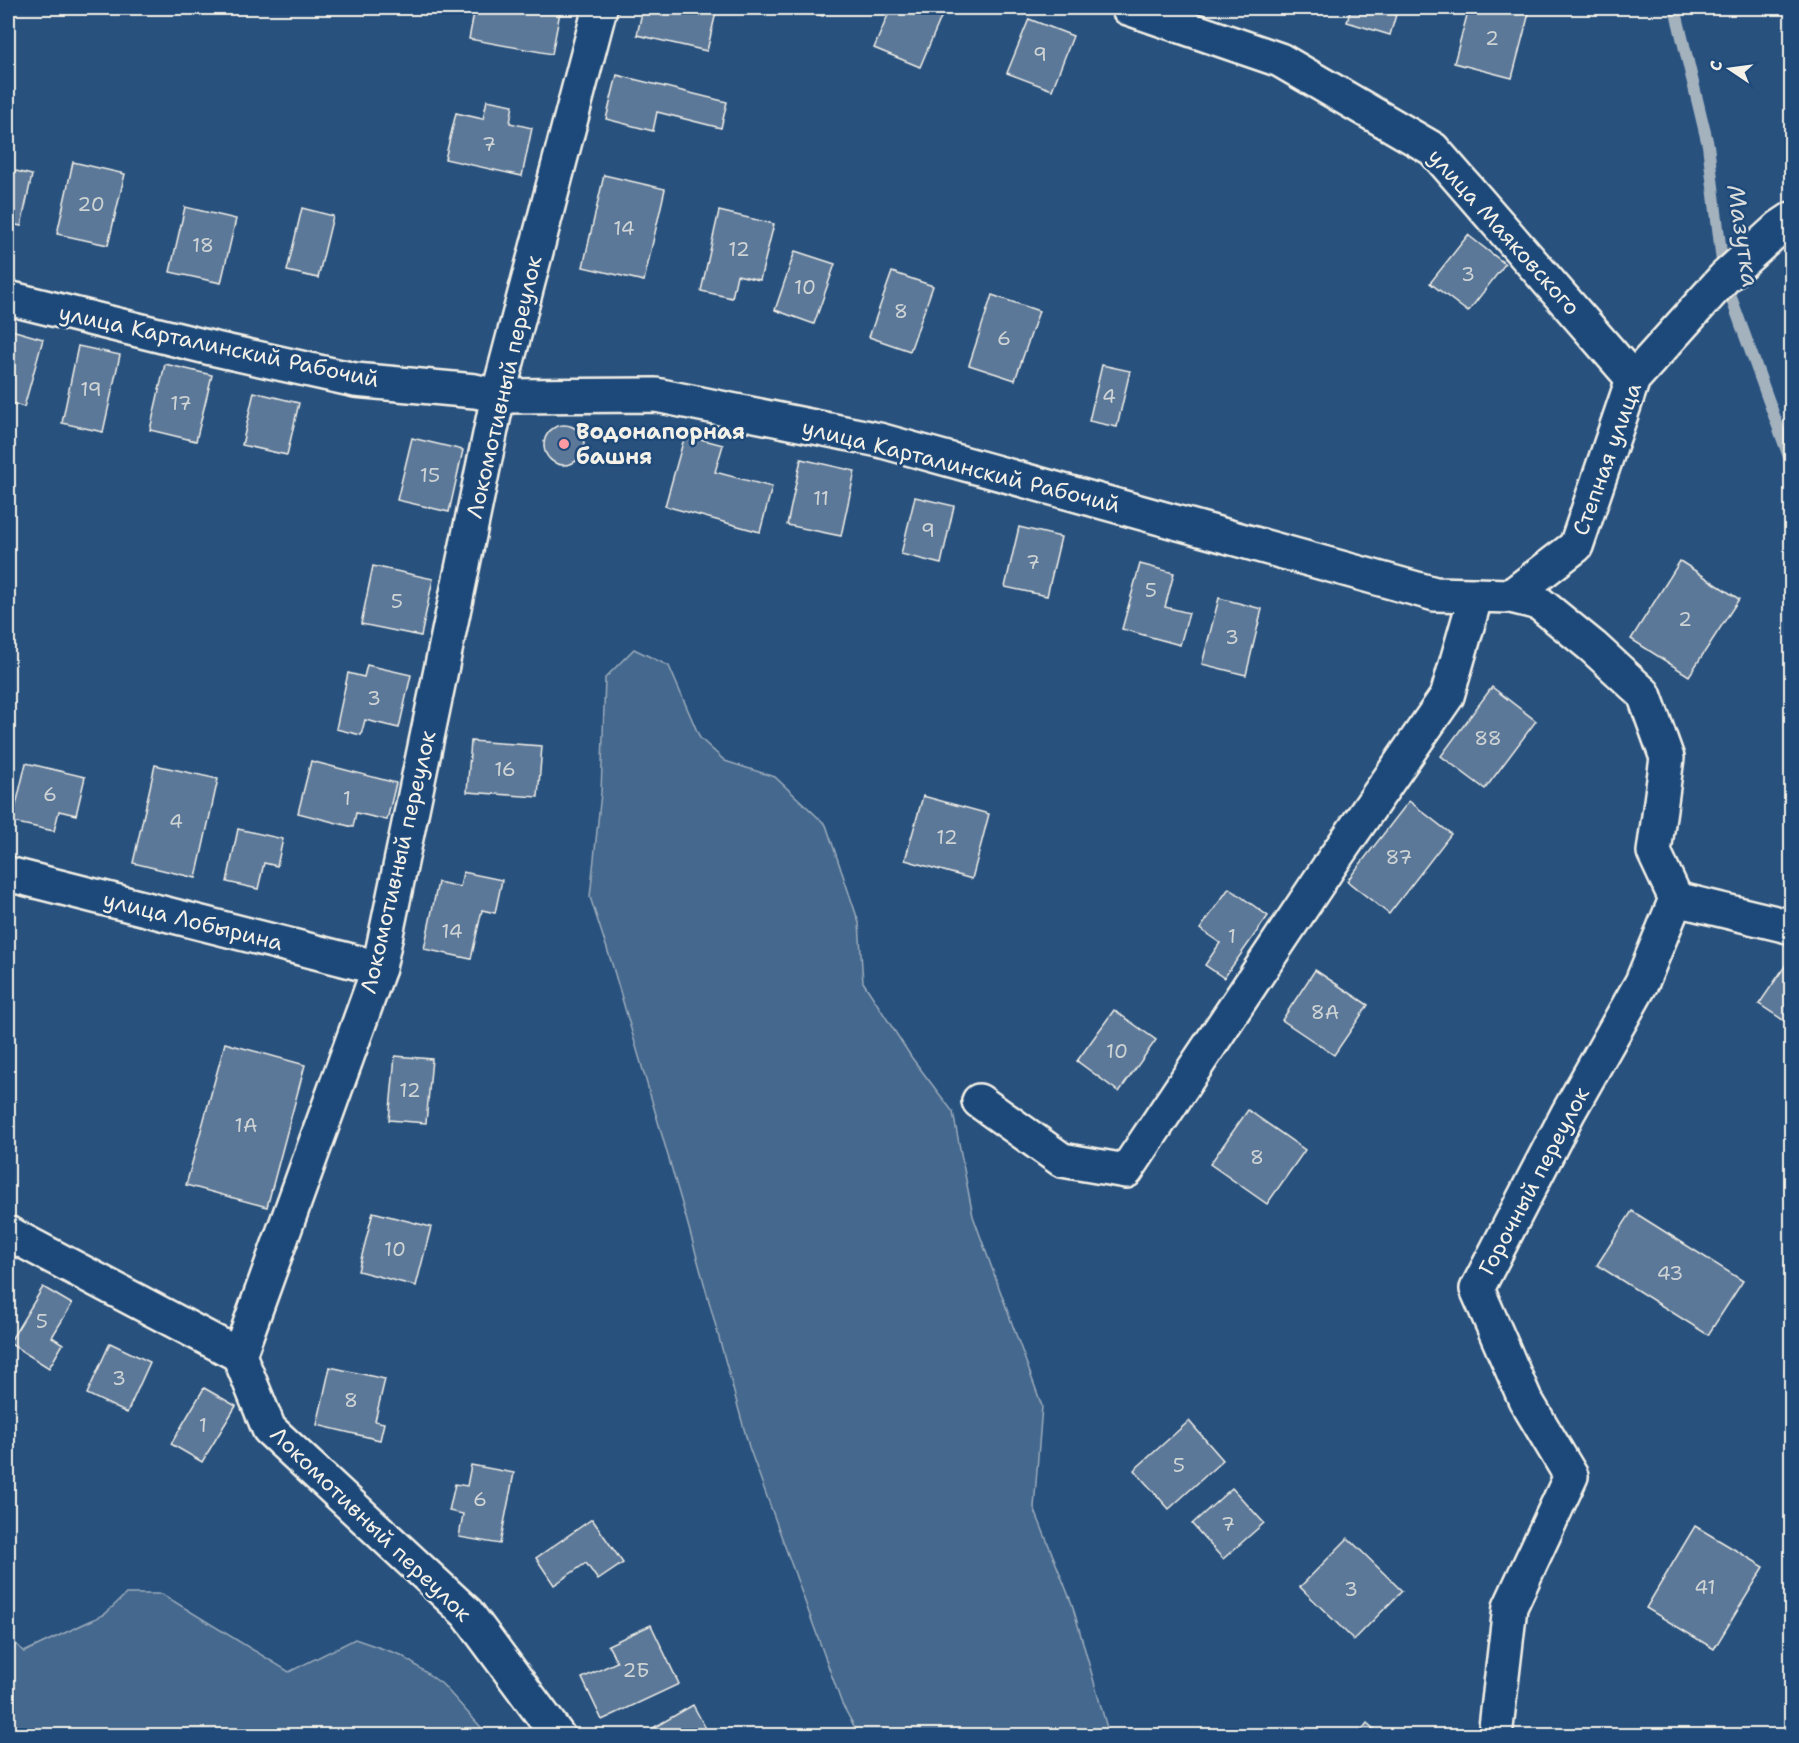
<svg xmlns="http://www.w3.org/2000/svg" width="1799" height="1743" font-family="'Shantell Sans',sans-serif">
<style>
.green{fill:#45688e;stroke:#9cacbb;stroke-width:1.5}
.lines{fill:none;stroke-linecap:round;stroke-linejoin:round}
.stream{stroke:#a4b2be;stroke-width:12}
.building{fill:#5b7899;stroke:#f4f1e8;stroke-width:1.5}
.street-casing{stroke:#f4f1e8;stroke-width:38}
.secondary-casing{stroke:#f4f1e8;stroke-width:38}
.street{stroke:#1f4a7a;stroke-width:33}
.secondary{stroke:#1f4a7a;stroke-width:33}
.poi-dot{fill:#ff9aa2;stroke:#1f4a7a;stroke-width:2}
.labels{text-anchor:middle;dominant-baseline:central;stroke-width:5;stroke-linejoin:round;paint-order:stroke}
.number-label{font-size:20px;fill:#ced3d4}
.street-label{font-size:22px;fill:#f4f1e8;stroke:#1f4a7a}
.poi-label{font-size:22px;font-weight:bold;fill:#f4f1e8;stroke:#1f4a7a;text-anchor:start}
.water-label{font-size:24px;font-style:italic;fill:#d9dcda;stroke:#1f4a7a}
</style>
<rect width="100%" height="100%" fill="#28517e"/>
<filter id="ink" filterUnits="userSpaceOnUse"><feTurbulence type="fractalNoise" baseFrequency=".0167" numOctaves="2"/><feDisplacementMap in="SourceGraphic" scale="12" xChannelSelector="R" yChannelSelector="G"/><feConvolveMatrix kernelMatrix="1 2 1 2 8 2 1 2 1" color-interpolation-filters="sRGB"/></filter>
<g filter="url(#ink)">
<g class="green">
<path d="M 634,649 L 669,666 L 700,738 L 725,761 L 775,777 L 826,825 L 859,923 L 863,982 L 912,1058 L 953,1112 L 973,1216 L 1042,1406 L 1034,1508 L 1072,1604 L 1109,1735 L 859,1735 L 842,1704 L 749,1447 L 685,1214 L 612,964 L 590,897 L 601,793 L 605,678 Z"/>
<path d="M 126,1594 L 162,1594 L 289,1672 L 355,1639 L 401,1655 L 442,1684 L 488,1735 L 14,1735 L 8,1699 L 8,1636 L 24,1652 L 105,1614 Z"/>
</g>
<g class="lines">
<path class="stream" d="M 1675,8 L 1708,145 L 1724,278 L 1792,465"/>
</g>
<g class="building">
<path d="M 475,8 L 537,8 L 560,12 L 552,54 L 469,39 Z"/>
<path d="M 643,8 L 717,8 L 707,51 L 637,35 Z"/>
<path d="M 796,8 L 825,8 L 823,16 Z"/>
<path d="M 891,8 L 945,8 L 920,67 L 874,48 Z"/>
<path d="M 1351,8 L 1398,8 L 1390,35 L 1347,22 Z"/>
<path d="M 1469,8 L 1509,8 L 1529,13 L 1512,78 L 1454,63 Z"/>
<path d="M 1029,19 L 1073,36 L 1052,90 L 1007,73 Z"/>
<path d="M 617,75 L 727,102 L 721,128 L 657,112 L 653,131 L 606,119 Z"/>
<path d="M 487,100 L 513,105 L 510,123 L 532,128 L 522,176 L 445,159 L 456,113 L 483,119 Z"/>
<path d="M 73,162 L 125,174 L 108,245 L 57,234 Z"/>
<path d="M 8,169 L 32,175 L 21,226 L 8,223 Z"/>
<path d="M 604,175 L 665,189 L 644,281 L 583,267 Z"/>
<path d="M 185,207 L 236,219 L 221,283 L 170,272 Z"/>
<path d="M 302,208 L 333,216 L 318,278 L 287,271 Z"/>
<path d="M 719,211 L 774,224 L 760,280 L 737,275 L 732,298 L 701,291 Z"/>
<path d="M 1468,235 L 1505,264 L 1468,312 L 1430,283 Z"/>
<path d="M 795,251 L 835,264 L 814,324 L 775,310 Z"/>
<path d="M 892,272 L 933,286 L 910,351 L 869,337 Z"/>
<path d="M 992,295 L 1039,311 L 1015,380 L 969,365 Z"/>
<path d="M 8,329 L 43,339 L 24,407 L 8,402 Z"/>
<path d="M 78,346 L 120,355 L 103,432 L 62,423 Z"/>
<path d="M 165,364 L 212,375 L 196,441 L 150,430 Z"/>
<path d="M 1102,365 L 1130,371 L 1117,427 L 1089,421 Z"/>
<path d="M 254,392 L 299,403 L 287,455 L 242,445 Z"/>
<circle cx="564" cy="445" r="20"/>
<path d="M 685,435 L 723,445 L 715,472 L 772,487 L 760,532 L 665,506 Z"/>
<path d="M 412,438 L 463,450 L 449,512 L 397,500 Z"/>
<path d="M 801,459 L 855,471 L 841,536 L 787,525 Z"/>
<path d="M 915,497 L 954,506 L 941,564 L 901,554 Z"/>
<path d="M 1019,527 L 1061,537 L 1047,596 L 1005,587 Z"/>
<path d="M 1680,561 L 1739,599 L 1689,676 L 1631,639 Z"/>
<path d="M 1140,564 L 1174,573 L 1165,607 L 1189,613 L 1180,645 L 1122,629 Z"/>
<path d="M 373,566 L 433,579 L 421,636 L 361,624 Z"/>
<path d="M 1219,598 L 1262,609 L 1246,675 L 1202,664 Z"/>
<path d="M 367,665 L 411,675 L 399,728 L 365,720 L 361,735 L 336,729 L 348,673 L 364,677 Z"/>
<path d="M 1492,687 L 1536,721 L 1485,789 L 1441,756 Z"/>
<path d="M 471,741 L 542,746 L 538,797 L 467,792 Z"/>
<path d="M 311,761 L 396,783 L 387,820 L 356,813 L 353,827 L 298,813 Z"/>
<path d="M 26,763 L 85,777 L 76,815 L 59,811 L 54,831 L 12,822 Z"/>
<path d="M 155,765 L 218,779 L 196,878 L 133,863 Z"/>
<path d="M 923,796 L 989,814 L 972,879 L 905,860 Z"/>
<path d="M 1409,801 L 1451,834 L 1389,914 L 1347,881 Z"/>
<path d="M 238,829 L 283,839 L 277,866 L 264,863 L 258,889 L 227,882 Z"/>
<path d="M 463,872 L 502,880 L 495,913 L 482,910 L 471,959 L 424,949 L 438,882 L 460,887 Z"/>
<path d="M 1229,888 L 1268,916 L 1224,978 L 1205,965 L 1220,943 L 1200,929 Z"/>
<path d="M 1792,956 L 1792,1026 L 1759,1004 Z"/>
<path d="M 1315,970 L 1368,1005 L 1334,1055 L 1282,1020 Z"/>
<path d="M 1114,1010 L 1156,1040 L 1119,1092 L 1077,1061 Z"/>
<path d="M 225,1043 L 305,1065 L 267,1207 L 186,1185 Z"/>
<path d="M 395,1056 L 432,1059 L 426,1123 L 389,1120 Z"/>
<path d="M 1248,1110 L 1305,1150 L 1267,1204 L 1210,1164 Z"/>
<path d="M 1632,1211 L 1743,1281 L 1708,1335 L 1597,1265 Z"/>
<path d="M 373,1212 L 431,1227 L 416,1286 L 358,1271 Z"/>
<path d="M 43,1287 L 72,1304 L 52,1337 L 63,1344 L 49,1368 L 9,1343 Z"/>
<path d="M 110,1343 L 150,1362 L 127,1413 L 87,1394 Z"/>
<path d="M 330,1367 L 385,1379 L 375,1421 L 384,1423 L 380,1440 L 317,1425 Z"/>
<path d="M 204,1388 L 236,1406 L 202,1462 L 171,1444 Z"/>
<path d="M 1189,1421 L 1223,1460 L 1169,1509 L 1134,1470 Z"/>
<path d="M 471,1465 L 514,1473 L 500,1544 L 459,1537 L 463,1514 L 449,1511 L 455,1484 L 467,1486 Z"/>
<path d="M 1232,1488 L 1264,1523 L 1223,1559 L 1192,1524 Z"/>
<path d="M 592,1519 L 623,1563 L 598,1580 L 586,1563 L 554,1585 L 536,1558 Z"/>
<path d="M 1695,1526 L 1764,1567 L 1714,1649 L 1646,1608 Z"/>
<path d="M 1348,1538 L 1402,1591 L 1354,1640 L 1300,1587 Z"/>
<path d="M 651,1625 L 679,1684 L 602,1720 L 582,1678 L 617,1662 L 608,1645 Z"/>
<path d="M 693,1705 L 710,1736 L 639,1736 Z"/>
<path d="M 1367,1723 L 1382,1736 L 1357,1736 Z"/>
</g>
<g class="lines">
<defs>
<g id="street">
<path d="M 1128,8 L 1280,60 L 1433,149 L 1633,379"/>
<path d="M 1511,596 L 1539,603 L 1593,647 L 1644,694 L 1667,758 L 1654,852 L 1676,899 L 1792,927"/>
<path d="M 8,874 L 379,968"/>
<path d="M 979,1101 L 1062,1160 L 1126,1171 L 1332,862 L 1447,696 L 1476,595"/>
<path d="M 8,1233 L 239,1355"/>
<path d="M 558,1736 L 467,1613 L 269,1429 L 239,1355 L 379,968 L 498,396 L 600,8"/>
<path d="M 1495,1736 L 1510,1607 L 1571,1476 L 1525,1399 L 1477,1289 L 1568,1113 L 1642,982 L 1676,899"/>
</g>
<path id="secondary" d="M 8,298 L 211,348 L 355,380 L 475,391 L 498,396 L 656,395 L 879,440 L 1435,594 L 1511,596 L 1576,546 L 1633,379 L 1724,278 L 1780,227 L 1792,219"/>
</defs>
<use href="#street" class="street-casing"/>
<use href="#secondary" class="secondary-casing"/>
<use href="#street" class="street"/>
<use href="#secondary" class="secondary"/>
</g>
</g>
<circle class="poi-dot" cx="564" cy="444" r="6"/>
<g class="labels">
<g class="number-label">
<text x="1492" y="38">2</text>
<text x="1040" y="54">9</text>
<text x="489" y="144">7</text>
<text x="91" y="204">20</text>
<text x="624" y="228">14</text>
<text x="203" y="245">18</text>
<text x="739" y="249">12</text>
<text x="1468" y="274">3</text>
<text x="805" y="287">10</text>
<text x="901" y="311">8</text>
<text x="1004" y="338">6</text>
<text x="91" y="389">19</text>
<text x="1109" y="396">4</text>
<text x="181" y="403">17</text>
<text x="430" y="475">15</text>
<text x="821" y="498">11</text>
<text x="928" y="530">9</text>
<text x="1033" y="562">7</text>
<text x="1151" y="590">5</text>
<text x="397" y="601">5</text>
<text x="1685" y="619">2</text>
<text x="1232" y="637">3</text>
<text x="374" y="698">3</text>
<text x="1488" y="738">88</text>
<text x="505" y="769">16</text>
<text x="50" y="794">6</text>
<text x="347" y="798">1</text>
<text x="176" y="821">4</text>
<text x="947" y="837">12</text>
<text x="1399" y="857">87</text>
<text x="452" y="931">14</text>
<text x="1232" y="936">1</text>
<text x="1325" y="1012">8А</text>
<text x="1117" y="1051">10</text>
<text x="410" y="1090">12</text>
<text x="246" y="1125">1А</text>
<text x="1257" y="1157">8</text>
<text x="395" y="1249">10</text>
<text x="1670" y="1273">43</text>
<text x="42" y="1321">5</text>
<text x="119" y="1378">3</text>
<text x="351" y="1400">8</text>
<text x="203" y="1425">1</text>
<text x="1179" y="1465">5</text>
<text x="480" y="1499">6</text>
<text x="1228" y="1524">7</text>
<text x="1705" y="1587">41</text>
<text x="1351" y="1589">3</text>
<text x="636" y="1670">2Б</text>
</g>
<g class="street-label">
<text transform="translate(1504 232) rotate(48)">улица Маяковского</text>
<text transform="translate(219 346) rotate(12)">улица Карталинский Рабочий</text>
<text transform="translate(504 387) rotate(-77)">Локомотивный переулок</text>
<text transform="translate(1607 459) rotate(-70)">Степная улица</text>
<text transform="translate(961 466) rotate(14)">улица Карталинский Рабочий</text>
<text transform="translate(398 862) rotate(-77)">Локомотивный переулок</text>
<text transform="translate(193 921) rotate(14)">улица Лобырина</text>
<text transform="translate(1534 1181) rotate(-62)">Горочный переулок</text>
<text transform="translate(371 1524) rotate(44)">Локомотивный переулок</text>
</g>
<g class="poi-label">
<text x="576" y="431">Водонапорная<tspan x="576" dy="25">башня</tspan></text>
</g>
<g class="water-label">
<text transform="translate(1743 236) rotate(81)">Мазутка</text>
</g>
</g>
<rect width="1799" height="1743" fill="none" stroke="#1f4a7a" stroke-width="30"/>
<rect x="15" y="15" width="1769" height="1713" fill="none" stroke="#f4f1e8" stroke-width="2" filter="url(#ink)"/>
<g transform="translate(1730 69) rotate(283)" stroke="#1f4a7a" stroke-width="4.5" paint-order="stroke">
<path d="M0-4.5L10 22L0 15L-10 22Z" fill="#f4f1e8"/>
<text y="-9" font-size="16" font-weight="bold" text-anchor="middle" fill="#f4f1e8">С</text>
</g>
</svg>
